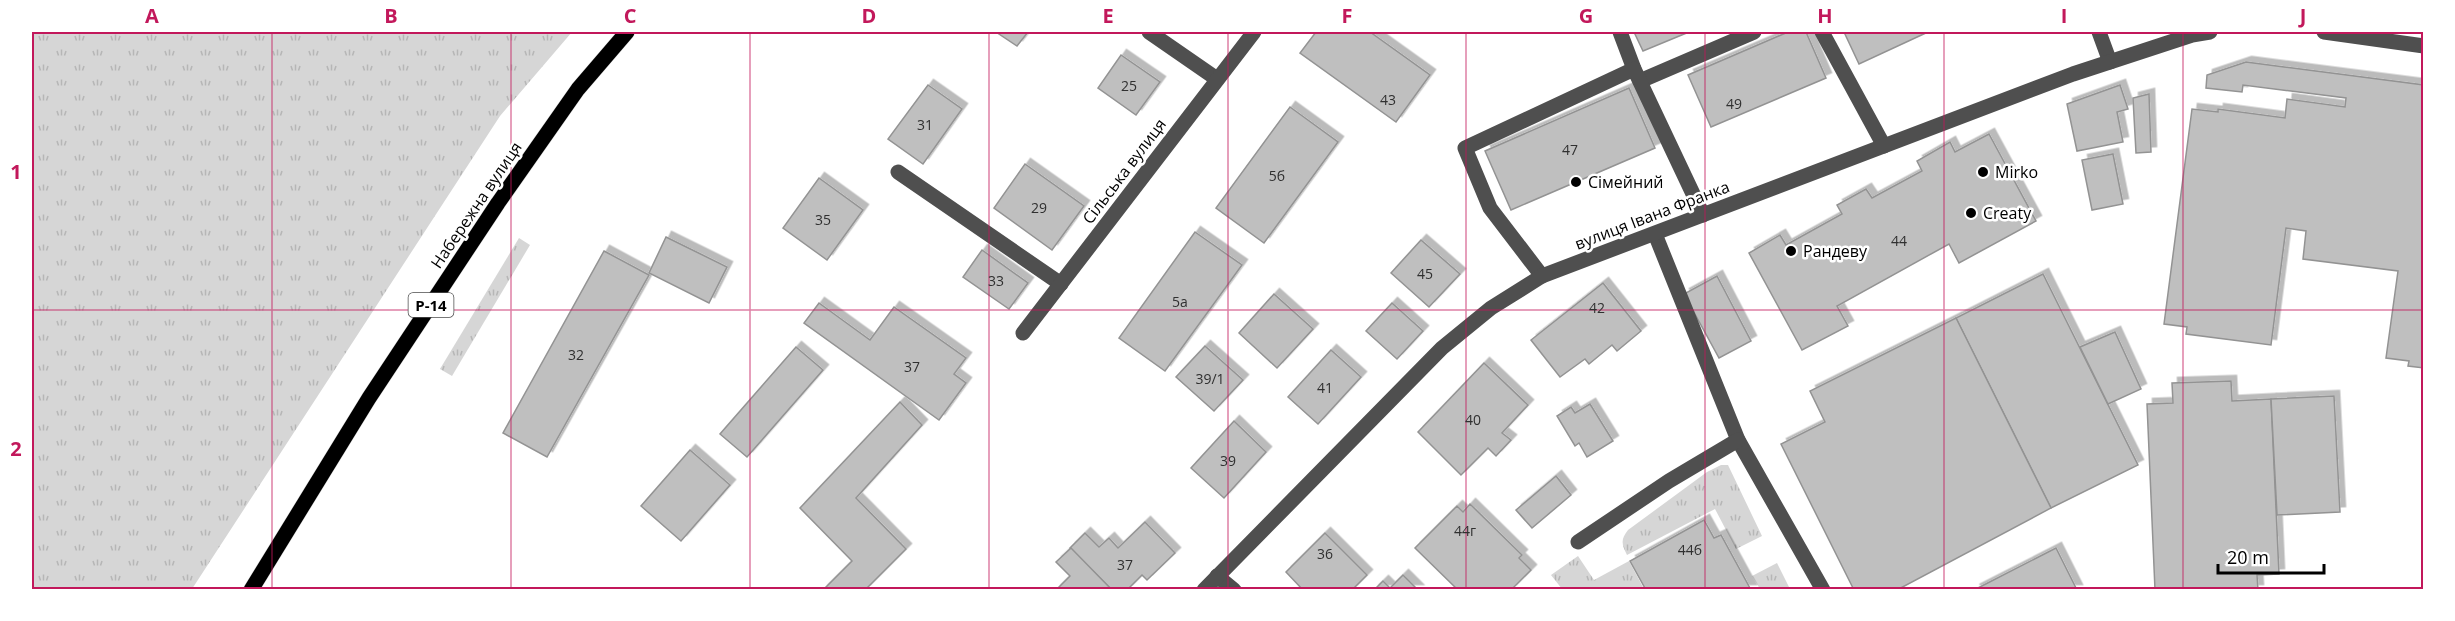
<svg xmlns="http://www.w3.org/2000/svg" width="2455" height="621" font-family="'Open Sans',sans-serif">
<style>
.grass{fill:url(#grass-tufts)}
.building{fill:#bfbfbf;stroke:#939393;stroke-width:1.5;filter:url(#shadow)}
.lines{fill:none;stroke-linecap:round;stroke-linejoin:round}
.major-casing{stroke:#dbdbdb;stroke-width:16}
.minor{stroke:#4f4f4f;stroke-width:15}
.major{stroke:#000;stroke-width:15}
.grid{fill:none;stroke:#c2185b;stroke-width:1.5;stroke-opacity:0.55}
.poi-dot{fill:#000;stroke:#fff;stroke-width:2}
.labels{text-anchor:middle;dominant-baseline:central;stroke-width:5;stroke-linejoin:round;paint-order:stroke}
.number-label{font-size:14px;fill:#303030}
.shield{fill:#fff;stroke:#4c4c4c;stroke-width:1.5}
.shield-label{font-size:15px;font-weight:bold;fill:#000}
.street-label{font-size:16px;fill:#000;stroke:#fff}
.poi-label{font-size:16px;fill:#000;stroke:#fff;text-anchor:start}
.neatline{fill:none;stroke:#c2185b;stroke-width:2}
.grid-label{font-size:20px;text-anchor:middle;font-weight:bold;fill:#c2185b}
</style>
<defs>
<pattern id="grass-tufts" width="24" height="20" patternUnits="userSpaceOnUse" patternTransform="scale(1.5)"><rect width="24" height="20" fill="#d6d6d6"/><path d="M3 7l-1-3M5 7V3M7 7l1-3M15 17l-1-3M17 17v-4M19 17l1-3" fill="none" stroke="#b6b6b6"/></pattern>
<filter id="shadow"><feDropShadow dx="5.5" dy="-5.5" stdDeviation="0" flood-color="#0004"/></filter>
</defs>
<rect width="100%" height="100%" fill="#fff"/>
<g class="grass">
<path d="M 32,32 L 572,32 L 500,116 L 192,589 L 32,589 Z"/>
<path d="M 519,238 L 530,245 L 452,376 L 440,369 Z"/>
<path d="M 1721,465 L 1728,465 L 1762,536 L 1736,549 L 1715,509 L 1627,555 C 1622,545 1620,540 1628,530 L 1707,472 Z"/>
<path d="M 1578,556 L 1594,580 L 1629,561 L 1644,589 L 1562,589 L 1551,575 Z"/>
<path d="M 1777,563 L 1790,589 L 1760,589 L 1752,576 Z"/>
</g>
<g class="building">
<path d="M 996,32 L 1028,32 L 1017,46 Z"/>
<path d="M 1316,32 L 1370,32 L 1430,75 L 1396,122 L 1300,53 Z"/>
<path d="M 1634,32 L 1689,32 L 1643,51 Z"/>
<path d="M 1788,32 L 1806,32 L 1826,78 L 1711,127 L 1688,75 Z"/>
<path d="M 1844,32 L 1928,32 L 1859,64 Z"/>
<path d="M 1121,55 L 1160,82 L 1136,115 L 1098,88 Z"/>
<path d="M 2246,62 L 2424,85 L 2424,368 L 2408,366 L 2409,361 L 2386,358 L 2398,271 L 2303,259 L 2306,231 L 2286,228 L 2271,345 L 2186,334 L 2187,327 L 2164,324 L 2192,109 L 2218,112 L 2218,109 L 2285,118 L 2287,99 L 2345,107 L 2346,98 L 2243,85 L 2242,92 L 2206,88 L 2207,75 Z"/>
<path d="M 928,85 L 962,109 L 923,164 L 888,139 Z"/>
<path d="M 2120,85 L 2128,109 L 2117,112 L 2123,142 L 2077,151 L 2067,104 Z"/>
<path d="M 1629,88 L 1655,148 L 1511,210 L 1485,151 Z"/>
<path d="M 2149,94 L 2151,152 L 2136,153 L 2133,98 Z"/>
<path d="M 1290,107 L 1338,142 L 1264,243 L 1216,208 Z"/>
<path d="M 1989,134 L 2036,221 L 1959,263 L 1949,244 L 1837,306 L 1848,326 L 1802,350 L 1749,253 L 1780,235 L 1786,245 L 1842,214 L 1837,205 L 1866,189 L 1872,198 L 1922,171 L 1917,161 L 1950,142 L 1955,152 Z"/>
<path d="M 2113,154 L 2123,204 L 2092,210 L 2082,160 Z"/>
<path d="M 1025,164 L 1084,206 L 1052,250 L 994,208 Z"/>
<path d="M 819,178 L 863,210 L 827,260 L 783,228 Z"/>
<path d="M 1195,232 L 1242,265 L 1165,371 L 1119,338 Z"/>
<path d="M 666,237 L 727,267 L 709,303 L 649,273 Z"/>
<path d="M 1421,240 L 1460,274 L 1429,307 L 1391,273 Z"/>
<path d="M 982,250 L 1028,283 L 1009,309 L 963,277 Z"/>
<path d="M 604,251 L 649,275 L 547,457 L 503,433 Z"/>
<path d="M 2043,274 L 2138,465 L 2051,508 L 1956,318 Z"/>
<path d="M 1717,276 L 1751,341 L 1719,358 L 1684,294 Z"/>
<path d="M 1603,283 L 1641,331 L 1617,351 L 1612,345 L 1589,364 L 1585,359 L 1560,377 L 1531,340 Z"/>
<path d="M 1274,294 L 1313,329 L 1277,368 L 1239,333 Z"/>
<path d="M 819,303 L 870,340 L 894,307 L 966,358 L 954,374 L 966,383 L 939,420 L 804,323 Z"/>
<path d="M 1392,303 L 1423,331 L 1397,359 L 1366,331 Z"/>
<path d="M 1956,318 L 2051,508 L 1897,590 L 1854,590 L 1781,444 L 1825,422 L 1810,391 Z"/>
<path d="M 2115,332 L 2141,389 L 2108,404 L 2080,347 Z"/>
<path d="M 1205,346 L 1243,380 L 1214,411 L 1176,377 Z"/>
<path d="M 796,347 L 823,370 L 747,457 L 720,434 Z"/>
<path d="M 1331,350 L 1361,377 L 1318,424 L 1288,397 Z"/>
<path d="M 1484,363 L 1528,405 L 1502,433 L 1511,440 L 1496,456 L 1488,448 L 1461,475 L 1418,432 Z"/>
<path d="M 2231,381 L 2232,401 L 2271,399 L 2279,574 L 2257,575 L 2258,590 L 2155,590 L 2147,404 L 2173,403 L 2172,383 Z"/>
<path d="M 2334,396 L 2340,512 L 2277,515 L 2271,399 Z"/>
<path d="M 900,402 L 922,425 L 856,498 L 906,549 L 865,590 L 823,590 L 852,561 L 800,508 Z"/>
<path d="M 1590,404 L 1613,441 L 1587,457 L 1579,443 L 1575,446 L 1557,416 L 1571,407 L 1575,413 Z"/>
<path d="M 1234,421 L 1266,452 L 1224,498 L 1191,468 Z"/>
<path d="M 690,450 L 730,485 L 681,541 L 641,506 Z"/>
<path d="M 1556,476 L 1571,495 L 1532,528 L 1516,510 Z"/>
<path d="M 1470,504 L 1522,555 L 1519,558 L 1531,570 L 1511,590 L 1502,588 L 1500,590 L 1458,590 L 1415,548 L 1457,506 L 1463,512 Z"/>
<path d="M 1704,520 L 1714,538 L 1721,535 L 1751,590 L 1646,590 L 1630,561 Z"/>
<path d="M 1145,522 L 1175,553 L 1147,580 L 1142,575 L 1127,590 L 1112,590 L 1070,548 L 1085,533 L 1099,547 L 1109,538 L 1118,548 Z"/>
<path d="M 1325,533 L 1367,575 L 1352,590 L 1303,590 L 1286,572 Z"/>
<path d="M 1071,548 L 1112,590 L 1056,590 L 1070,576 L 1056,562 Z"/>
<path d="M 2056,548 L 2077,590 L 1974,590 Z"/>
<path d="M 1403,575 L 1418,590 L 1374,590 L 1383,581 L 1390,588 Z"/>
</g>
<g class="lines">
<defs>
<path id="major" d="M 251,590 L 369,398 L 498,203 L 578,89 L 627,32"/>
</defs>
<use href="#major" class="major-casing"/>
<g class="minor">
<path d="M 1149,32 L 1217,79"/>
<path d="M 1620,32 L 1634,69"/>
<path d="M 1822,32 L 1884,146"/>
<path d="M 2099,32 L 2110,62"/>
<path d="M 2324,32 L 2424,46"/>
<path d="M 1640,81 L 1754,32"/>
<path d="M 898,172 L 1061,284"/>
<path d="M 1655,234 L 1738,440 L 1823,590"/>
<path d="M 1542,276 L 1490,208 L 1465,148 L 1634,69 L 1703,215"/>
<path d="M 1023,333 L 1254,32"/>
<path d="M 1578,542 L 1669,481 L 1738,440"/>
<path d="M 1217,576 L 1234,590"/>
<path d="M 1204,590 L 1442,348 L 1491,308 L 1542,276 L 2073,74 L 2192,35 L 2210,32"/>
</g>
<use href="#major" class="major"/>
</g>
<path class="grid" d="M 272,32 L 272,590M 511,32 L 511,590M 750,32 L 750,590M 989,32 L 989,590M 1228,32 L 1228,590M 1466,32 L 1466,590M 1705,32 L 1705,590M 1944,32 L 1944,590M 2183,32 L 2183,590M 32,310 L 2424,310"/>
<g class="poi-dot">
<circle cx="1983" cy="172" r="6"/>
<circle cx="1576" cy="182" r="6"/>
<circle cx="1971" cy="213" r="6"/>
<circle cx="1791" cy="251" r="6"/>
</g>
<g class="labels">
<g class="number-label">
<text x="1129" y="85">25</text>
<text x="1388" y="99">43</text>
<text x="1734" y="103">49</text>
<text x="925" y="124">31</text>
<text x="1570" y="149">47</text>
<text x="1277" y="175">5б</text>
<text x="1039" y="207">29</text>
<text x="823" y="219">35</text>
<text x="1899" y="240">44</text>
<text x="1425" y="273">45</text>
<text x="996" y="280">33</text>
<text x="1180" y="301">5а</text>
<text x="1597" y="307">42</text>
<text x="576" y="354">32</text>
<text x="912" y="366">37</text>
<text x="1210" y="378">39/1</text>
<text x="1325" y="387">41</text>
<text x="1473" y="419">40</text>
<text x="1228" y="460">39</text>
<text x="1465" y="530">44г</text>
<text x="1690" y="549">44б</text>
<text x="1325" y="553">36</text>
<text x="1125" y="564">37</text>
</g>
<rect class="shield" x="408.5" y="293" width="45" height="24" rx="4.5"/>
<g class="shield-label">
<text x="431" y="305">Р-14</text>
</g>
<g class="street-label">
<text transform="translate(1124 171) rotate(-53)">Сільська вулиця</text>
<text transform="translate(476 205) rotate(-56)">Набережна вулиця</text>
<text transform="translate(1652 215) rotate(-21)">вулиця Івана Франка</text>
</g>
<g class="poi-label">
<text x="1995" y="172">Mirko</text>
<text x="1588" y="182">Сімейний</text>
<text x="1983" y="213">Creaty</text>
<text x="1803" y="251">Рандеву</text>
</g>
</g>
<rect width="2455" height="621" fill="none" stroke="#ffffff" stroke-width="66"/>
<path d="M2218 564v9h106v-9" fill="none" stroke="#000000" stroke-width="3"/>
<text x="2227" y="564" font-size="18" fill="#000000" stroke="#ffffff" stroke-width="4.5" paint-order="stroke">20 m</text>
<rect x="33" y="33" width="2389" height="555" class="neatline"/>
<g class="grid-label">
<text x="152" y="23">A</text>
<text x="391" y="23">B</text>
<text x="630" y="23">C</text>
<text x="869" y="23">D</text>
<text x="1108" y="23">E</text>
<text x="1347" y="23">F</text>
<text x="1586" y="23">G</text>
<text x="1825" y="23">H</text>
<text x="2064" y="23">I</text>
<text x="2303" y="23">J</text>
<text x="16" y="179">1</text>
<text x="16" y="456">2</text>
</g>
</svg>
